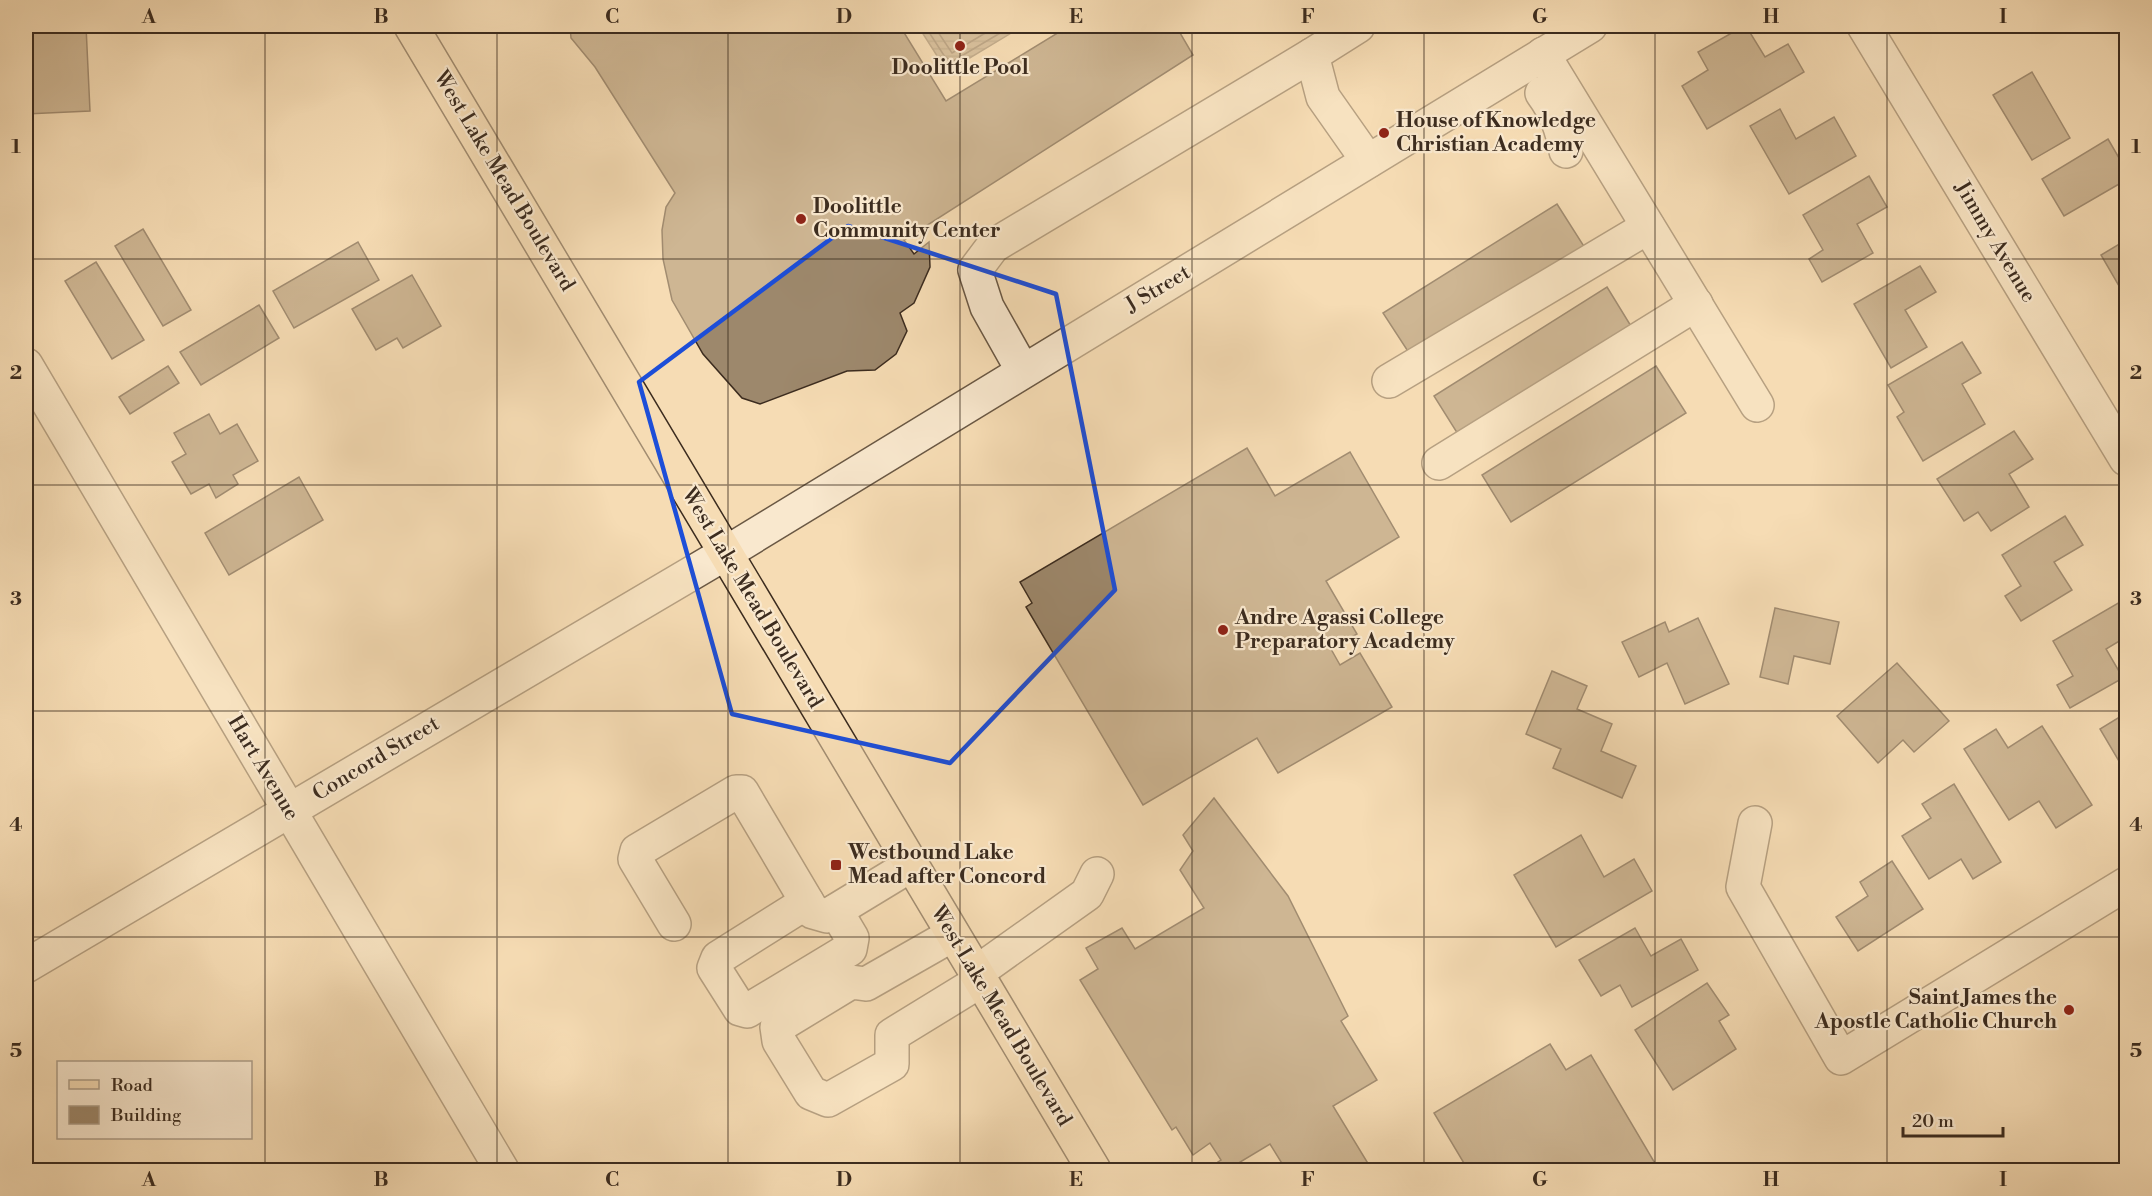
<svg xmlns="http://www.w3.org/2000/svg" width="2152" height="1196" font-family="'Libre Bodoni',serif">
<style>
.water{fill:url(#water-rules);stroke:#86725a;stroke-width:1.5}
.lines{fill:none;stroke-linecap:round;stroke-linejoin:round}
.shore{stroke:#7a6650;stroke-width:1.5}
.building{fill:#9d886c;stroke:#3c2c1f;stroke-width:1.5}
.minor-casing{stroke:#6a5844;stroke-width:36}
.major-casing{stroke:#3c2c1f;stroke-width:36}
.minor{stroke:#f9e8ce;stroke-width:33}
.major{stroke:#f6dcb4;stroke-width:33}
.marked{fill:none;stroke:#1d4ed8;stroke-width:4.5;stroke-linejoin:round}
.grid{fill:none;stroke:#3c2c1f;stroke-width:1.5;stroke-opacity:0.55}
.poi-dot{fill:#8f2418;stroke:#f9e8ce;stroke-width:2}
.labels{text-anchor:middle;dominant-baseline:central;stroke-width:4.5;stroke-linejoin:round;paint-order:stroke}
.poi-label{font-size:21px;font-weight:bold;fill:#3c2c1f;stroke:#f9e8ce;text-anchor:start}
.street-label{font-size:21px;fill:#3c2c1f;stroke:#f9e8ce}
.neatline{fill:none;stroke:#3c2c1f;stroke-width:2}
.grid-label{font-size:20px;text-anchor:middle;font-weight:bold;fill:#3c2c1f}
</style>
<defs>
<pattern id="water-rules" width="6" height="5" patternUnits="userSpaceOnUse" patternTransform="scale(1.5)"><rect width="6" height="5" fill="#b7a081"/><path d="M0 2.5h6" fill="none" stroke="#968369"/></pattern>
</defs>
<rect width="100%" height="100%" fill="#f6dcb4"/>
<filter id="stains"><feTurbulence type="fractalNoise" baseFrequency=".00333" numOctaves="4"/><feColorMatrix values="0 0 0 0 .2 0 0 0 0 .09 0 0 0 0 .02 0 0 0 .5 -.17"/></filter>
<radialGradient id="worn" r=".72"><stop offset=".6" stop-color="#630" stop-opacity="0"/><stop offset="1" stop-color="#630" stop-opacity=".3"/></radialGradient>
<path class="water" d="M 918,26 L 1023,26 L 958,65 L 949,68 L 941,62 Z"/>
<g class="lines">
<g class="shore">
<path d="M 925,26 L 945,57 L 953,61 L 1012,26"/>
<path d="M 934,26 L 952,53 L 997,26"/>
</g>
</g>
<g class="building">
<path d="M 26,26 L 86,26 L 90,111 L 26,114 Z"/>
<path d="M 570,26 L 900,26 L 946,101 L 1069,26 L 1176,26 L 1193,55 L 904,240 L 914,254 L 929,242 L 930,267 L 914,303 L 900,313 L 907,331 L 896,354 L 875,370 L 847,371 L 760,404 L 742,398 L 703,354 L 672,300 L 663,259 L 662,230 L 666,207 L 675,193 L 595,67 L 571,38 Z"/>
<path d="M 1744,26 L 1746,26 L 1765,57 L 1788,44 L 1804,72 L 1707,129 L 1682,86 L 1708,70 L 1698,52 Z"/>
<path d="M 2032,72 L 2070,138 L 2032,160 L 1993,95 Z"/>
<path d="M 1780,109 L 1796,139 L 1834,117 L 1856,156 L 1789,194 L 1750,126 Z"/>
<path d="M 2108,139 L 2126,170 L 2126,180 L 2064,216 L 2042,179 Z"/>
<path d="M 1869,176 L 1887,207 L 1857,224 L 1873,253 L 1822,282 L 1809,259 L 1823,250 L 1803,215 Z"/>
<path d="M 1557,204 L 1585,248 L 1411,356 L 1383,313 Z"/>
<path d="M 143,229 L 191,310 L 163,326 L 115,246 Z"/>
<path d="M 2126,240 L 2126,298 L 2101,255 Z"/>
<path d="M 358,242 L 379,280 L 294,328 L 273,291 Z"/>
<path d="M 96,262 L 144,340 L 112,359 L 65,281 Z"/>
<path d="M 1920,266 L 1936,292 L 1905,310 L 1927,347 L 1891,368 L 1854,304 Z"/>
<path d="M 412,275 L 441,326 L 403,348 L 397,338 L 376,350 L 352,309 Z"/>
<path d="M 1607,287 L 1634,331 L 1461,439 L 1434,396 Z"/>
<path d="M 259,305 L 279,338 L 201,385 L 180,352 Z"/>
<path d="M 1962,342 L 1981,373 L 1962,384 L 1985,424 L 1923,461 L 1897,417 L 1904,412 L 1888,385 Z"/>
<path d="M 168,366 L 179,383 L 130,414 L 119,397 Z"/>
<path d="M 1656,366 L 1686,413 L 1511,522 L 1482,475 Z"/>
<path d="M 209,414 L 220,434 L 237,424 L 258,461 L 233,475 L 238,484 L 216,498 L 209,484 L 191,494 L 172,462 L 186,454 L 174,433 Z"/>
<path d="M 2014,431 L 2033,459 L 2009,474 L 2029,507 L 1991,531 L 1978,512 L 1964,521 L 1937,479 Z"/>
<path d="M 1247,448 L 1275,496 L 1350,452 L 1399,537 L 1326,581 L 1357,634 L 1331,649 L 1340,665 L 1360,653 L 1392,707 L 1278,773 L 1257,738 L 1143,805 L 1026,607 L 1032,603 L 1020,582 Z"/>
<path d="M 299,477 L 323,520 L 229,575 L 205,533 Z"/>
<path d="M 2065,516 L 2083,545 L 2054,562 L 2072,590 L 2021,621 L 2005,596 L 2021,586 L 2002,555 Z"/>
<path d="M 2120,602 L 2126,614 L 2126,637 L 2106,649 L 2123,678 L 2070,708 L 2057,685 L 2073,676 L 2053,641 Z"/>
<path d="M 1775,608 L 1839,622 L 1830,664 L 1794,656 L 1788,684 L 1760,677 Z"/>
<path d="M 1698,618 L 1729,684 L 1685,704 L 1667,663 L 1639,677 L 1622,642 L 1665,622 L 1669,632 Z"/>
<path d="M 1897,663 L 1949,721 L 1914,752 L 1903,740 L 1878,763 L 1837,716 Z"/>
<path d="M 1552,671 L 1587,686 L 1577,709 L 1612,724 L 1601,751 L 1636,766 L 1622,798 L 1553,768 L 1561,749 L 1526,734 Z"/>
<path d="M 2126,713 L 2126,773 L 2100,729 Z"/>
<path d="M 2042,726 L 2092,805 L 2056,828 L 2039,801 L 2009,820 L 1964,749 L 1996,729 L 2008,748 Z"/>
<path d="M 1954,784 L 2001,862 L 1973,879 L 1961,859 L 1929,879 L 1902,836 L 1931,818 L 1922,804 Z"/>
<path d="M 1214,798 L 1288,896 L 1348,1016 L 1341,1021 L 1377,1080 L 1333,1106 L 1372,1170 L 1286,1170 L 1270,1144 L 1227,1170 L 1223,1170 L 1218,1162 L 1221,1160 L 1210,1143 L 1193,1155 L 1176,1127 L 1172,1130 L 1080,980 L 1098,969 L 1086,948 L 1122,928 L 1135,949 L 1204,908 L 1180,870 L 1193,851 L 1183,835 Z"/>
<path d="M 1581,835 L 1604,877 L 1634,859 L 1652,891 L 1556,947 L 1514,875 Z"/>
<path d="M 1892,861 L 1923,909 L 1858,951 L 1836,917 L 1868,896 L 1860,882 Z"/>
<path d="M 1635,928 L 1651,956 L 1681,939 L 1698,970 L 1632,1007 L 1620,985 L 1601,996 L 1579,960 Z"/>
<path d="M 1707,983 L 1729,1015 L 1719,1021 L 1736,1049 L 1673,1090 L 1635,1030 Z"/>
<path d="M 1550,1044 L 1566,1070 L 1591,1055 L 1659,1170 L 1468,1170 L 1434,1113 Z"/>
</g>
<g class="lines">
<defs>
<g id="minor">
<path d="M 1358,26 L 1312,55 L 1323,97 L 1368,161"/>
<path d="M 1864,26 L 2126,459"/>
<path d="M 1543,54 L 1757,405"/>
<path d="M 1542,93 C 1556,112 1562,129 1566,151"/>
<path d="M 26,365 L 502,1170"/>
<path d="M 1023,371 L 987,307 L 975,270 L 993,246 L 1312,55"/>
<path d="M 1389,381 L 1648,227"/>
<path d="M 1439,463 L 1696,304"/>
<path d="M 1755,823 L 1743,887 L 1841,1058 L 2126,884"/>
<path d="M 807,902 L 718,958 L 714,968 L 740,1009 L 747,1011 L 850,949 L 852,938 L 836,911"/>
<path d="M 674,924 L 635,859 L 637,851 L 736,792 L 742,792 L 813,912 L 827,916 L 911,865"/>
<path d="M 952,935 L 866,984 L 851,982 L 777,1027 L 779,1041 L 811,1093 L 828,1100 L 892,1064 L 892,1035 L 980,981"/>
<path d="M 26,966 L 726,553 L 1590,26"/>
<path d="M 976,973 L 1087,894 L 1097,874"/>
</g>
<path id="major" d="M 411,26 L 1094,1170"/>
</defs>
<use href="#minor" class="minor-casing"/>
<use href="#major" class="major-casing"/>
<use href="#minor" class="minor"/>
<use href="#major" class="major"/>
</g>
<path d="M0 0H2152V1196H0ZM 848,226 L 1056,294 L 1115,590 L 950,763 L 732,714 L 639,382 Z" fill="#f6dcb4" fill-opacity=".55" fill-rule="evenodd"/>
<path class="marked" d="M 848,226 L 1056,294 L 1115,590 L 950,763 L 732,714 L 639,382 Z"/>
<path class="grid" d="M 265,26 L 265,1170M 497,26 L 497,1170M 728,26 L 728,1170M 960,26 L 960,1170M 1192,26 L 1192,1170M 1424,26 L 1424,1170M 1655,26 L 1655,1170M 1887,26 L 1887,1170M 26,259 L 2126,259M 26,485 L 2126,485M 26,711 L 2126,711M 26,937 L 2126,937"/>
<g class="poi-dot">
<circle cx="960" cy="46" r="6"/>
<circle cx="1384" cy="133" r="6"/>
<circle cx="801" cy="219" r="6"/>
<circle cx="1223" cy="630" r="6"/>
<rect x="830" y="859" width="12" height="12" rx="3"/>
<circle cx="2069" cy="1010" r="6"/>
</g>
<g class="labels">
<g class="poi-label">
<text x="960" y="68" text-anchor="middle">Doolittle Pool</text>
<text x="1396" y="121">House of Knowledge<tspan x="1396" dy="24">Christian Academy</tspan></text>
<text x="813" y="207">Doolittle<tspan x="813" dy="24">Community Center</tspan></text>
<text x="1235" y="618">Andre Agassi College<tspan x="1235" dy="24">Preparatory Academy</tspan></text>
<text x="848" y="853">Westbound Lake<tspan x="848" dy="24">Mead after Concord</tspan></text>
<text x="2057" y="998" text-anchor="end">Saint James the<tspan x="2057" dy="24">Apostle Catholic Church</tspan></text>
</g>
<g class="street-label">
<text transform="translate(504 181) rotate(59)">West Lake Mead Boulevard</text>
<text transform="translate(1995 242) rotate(59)">Jimmy Avenue</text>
<text transform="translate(1158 289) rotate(-31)">J Street</text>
<text transform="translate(752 598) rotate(59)">West Lake Mead Boulevard</text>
<text transform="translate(376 759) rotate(-31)">Concord Street</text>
<text transform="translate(263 768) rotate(59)">Hart Avenue</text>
<text transform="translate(1001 1016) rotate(59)">West Lake Mead Boulevard</text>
</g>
</g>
<rect width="2152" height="1196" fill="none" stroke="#f6dcb4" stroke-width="66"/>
<rect x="57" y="1061" width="195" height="78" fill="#f9e8ce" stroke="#ad9d88" stroke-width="1.5"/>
<rect x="69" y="1080" width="30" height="9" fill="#f6dcb4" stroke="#ad9d88" stroke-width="1.5"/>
<text x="111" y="1091" font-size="18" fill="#3c2c1f">Road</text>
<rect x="69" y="1106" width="30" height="18" fill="#9d886c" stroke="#ad9d88" stroke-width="1.5"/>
<text x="111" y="1121" font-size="18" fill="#3c2c1f">Building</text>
<path d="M1903 1127v9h100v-9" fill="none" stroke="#3c2c1f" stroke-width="3"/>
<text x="1912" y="1127" font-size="18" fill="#3c2c1f" stroke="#f9e8ce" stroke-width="4.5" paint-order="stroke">20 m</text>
<rect x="33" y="33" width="2086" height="1130" class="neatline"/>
<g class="grid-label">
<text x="149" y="23">A</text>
<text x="381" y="23">B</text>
<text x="612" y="23">C</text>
<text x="844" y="23">D</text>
<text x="1076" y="23">E</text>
<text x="1308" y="23">F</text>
<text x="1540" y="23">G</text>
<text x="1771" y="23">H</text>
<text x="2003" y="23">I</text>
<text x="16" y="153">1</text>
<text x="2136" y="153">1</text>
<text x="16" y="379">2</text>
<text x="2136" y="379">2</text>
<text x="16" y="605">3</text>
<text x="2136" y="605">3</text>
<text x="16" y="831">4</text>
<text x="2136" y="831">4</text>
<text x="16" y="1057">5</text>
<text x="2136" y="1057">5</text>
<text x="149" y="1186">A</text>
<text x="381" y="1186">B</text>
<text x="612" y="1186">C</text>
<text x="844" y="1186">D</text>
<text x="1076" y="1186">E</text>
<text x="1308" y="1186">F</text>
<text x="1540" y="1186">G</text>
<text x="1771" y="1186">H</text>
<text x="2003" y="1186">I</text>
</g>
<rect width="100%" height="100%" filter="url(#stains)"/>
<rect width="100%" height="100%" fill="url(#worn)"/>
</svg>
